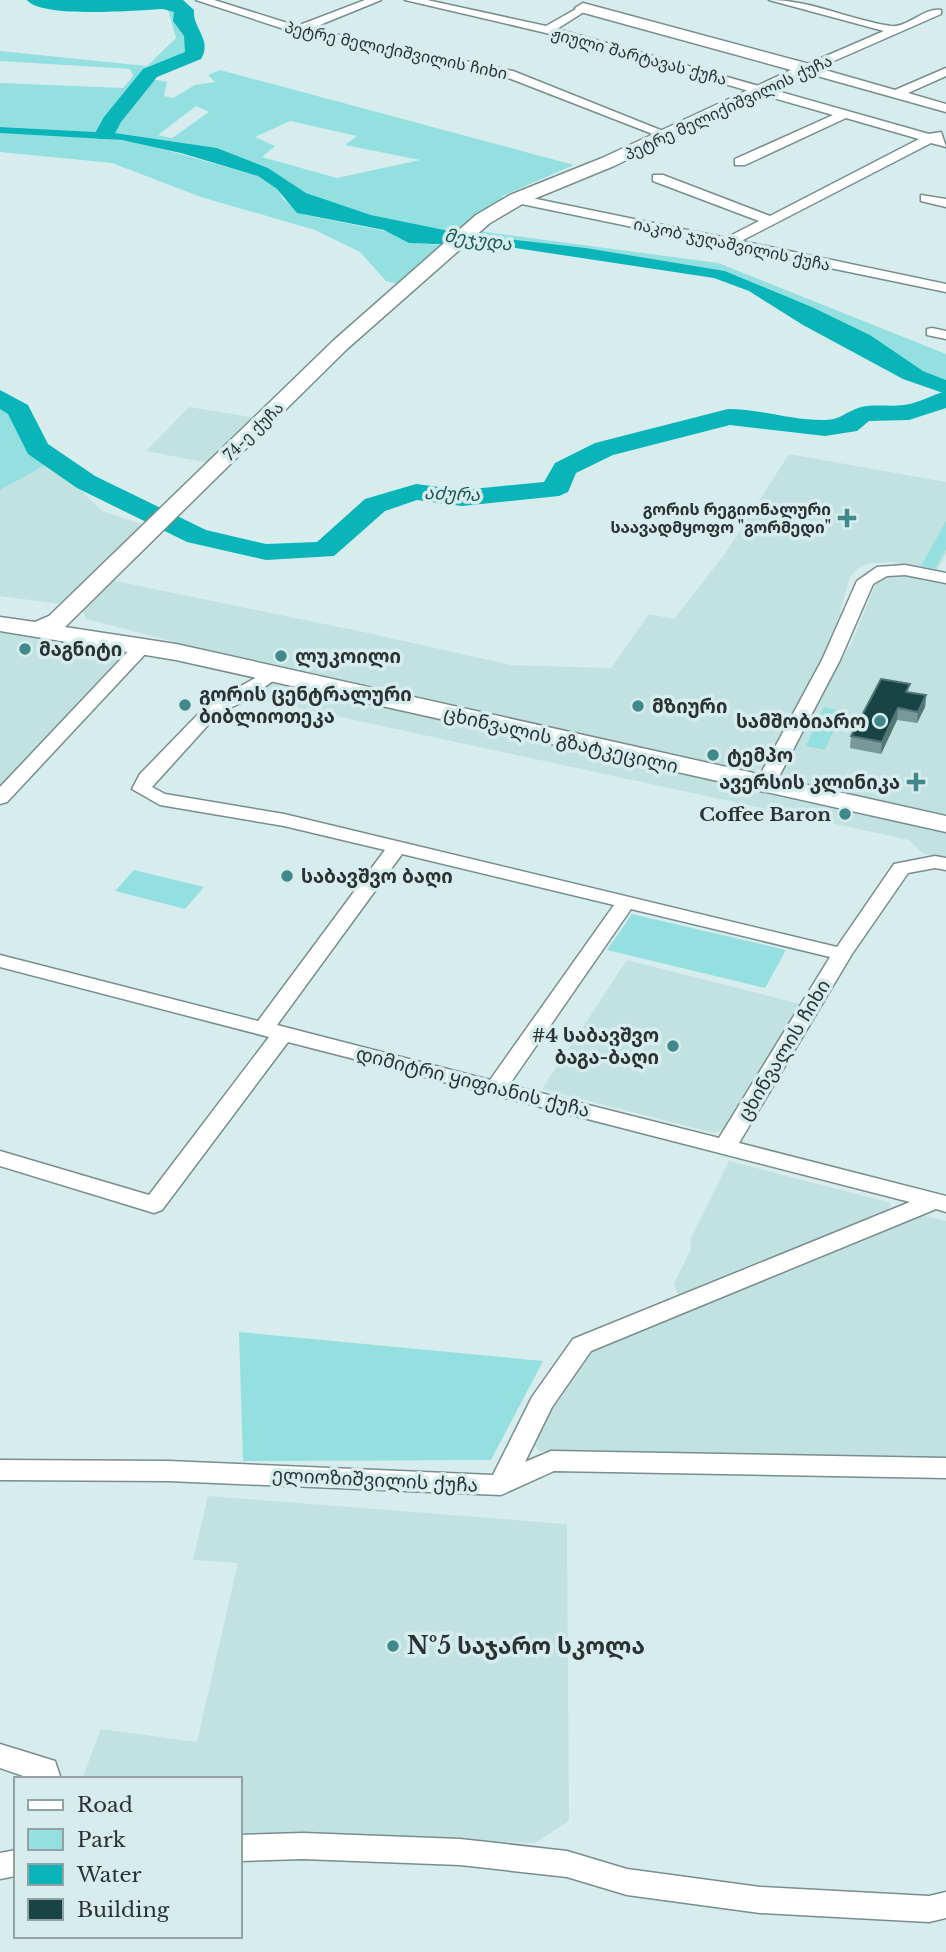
<svg xmlns="http://www.w3.org/2000/svg" width="946" height="1952" font-family="'Libre Baskerville','Noto Sans Georgian',serif">
<style>
.built{fill:#c2e2e2}
.green{fill:#94e0e1;fill-rule:evenodd}
.water{fill:#09b5b8}
.lines{fill:none;stroke-linecap:round;stroke-linejoin:round}
.river{fill:#09b5b8;fill-rule:evenodd}
.street-casing{stroke:#788d8d;stroke-width:3}
.secondary-casing{stroke:#788d8d;stroke-width:3}
.street{fill:#fff;fill-rule:evenodd}
.secondary{fill:#fff;fill-rule:evenodd}
.wall{fill:#789899}
.shaded-wall{fill:#517777}
.building{fill:#184445;stroke:#517777;stroke-width:2}
.poi-dot{fill:#408889;stroke:#d7eded;stroke-width:2.5}
.labels{text-anchor:middle;dominant-baseline:central;stroke-width:7;stroke-linejoin:round;paint-order:stroke}
.far-street-label{font-size:16px;fill:#2a3232;stroke:#d7eded}
.far-poi-label{font-size:16px;font-weight:bold;fill:#2a3232;stroke:#d7eded;text-anchor:end}
.far-water-label{font-size:18px;font-style:italic;fill:#1d5859;stroke:#d7eded}
.poi-label{font-size:19px;font-weight:bold;fill:#2a3232;stroke:#d7eded;text-anchor:start}
.street-label{font-size:19px;fill:#2a3232;stroke:#d7eded}
.near-poi-label{font-size:23px;font-weight:bold;fill:#2a3232;stroke:#d7eded;text-anchor:start}
</style>
<rect width="100%" height="100%" fill="#d7eded"/>
<g class="built">
<path d="M 189,407 L 257,418 L 209,463 L 146,451 Z"/>
<path d="M 789,454 L 946,482 L 946,554 L 937,571 L 892,562 L 866,564 L 856,570 L 850,577 L 830,649 L 764,767 L 748,773 L 249,661 L 86,619 L 83,611 L 111,580 L 368,633 L 511,665 L 611,668 L 649,614 L 674,619 L 724,555 Z"/>
<path d="M 51,462 L 102,511 L 145,525 L 59,604 L 0,596 L 0,490 Z"/>
<path d="M 906,574 L 946,582 L 946,815 L 786,779 L 779,770 L 853,640 L 876,583 L 886,576 Z"/>
<path d="M 0,629 L 130,648 L 129,656 L 0,792 Z"/>
<path d="M 267,678 L 946,829 L 946,859 L 922,853 L 909,840 L 253,698 L 251,693 Z"/>
<path d="M 627,960 L 800,1004 L 727,1128 L 714,1133 L 542,1089 Z"/>
<path d="M 729,1161 L 891,1203 L 888,1214 L 679,1297 L 674,1284 L 691,1249 L 690,1240 Z"/>
<path d="M 912,1213 L 946,1221 L 946,1460 L 540,1451 L 533,1444 L 582,1354 Z"/>
<path d="M 208,1496 L 567,1524 L 569,1821 L 535,1843 L 240,1835 L 240,1779 L 82,1779 L 101,1729 L 197,1742 L 238,1563 L 193,1560 Z"/>
</g>
<g class="green">
<path d="M 22,0 L 82,7 L 152,2 L 182,7 C 184,13 182,18 185,23 C 191,33 199,42 194,55 L 153,75 L 151,79 L 167,82 L 164,96 L 173,98 L 195,85 L 215,82 L 208,75 L 220,70 L 574,165 L 500,197 L 517,199 L 471,230 L 718,263 L 946,354 L 946,380 L 923,371 L 870,335 L 812,307 L 725,271 L 586,248 L 464,234 L 371,215 L 306,193 L 268,168 L 217,148 L 115,133 L 0,127 L 0,83 L 123,88 L 133,76 L 130,69 L 0,61 L 0,51 L 147,66 L 176,38 L 167,6 L 77,9 ZM 196,106 L 209,112 L 172,138 L 158,135 ZM 290,121 L 357,136 L 345,145 L 420,160 L 337,178 L 262,157 L 275,146 L 255,137 Z"/>
<path d="M 0,133 L 67,135 L 138,142 L 258,176 L 277,189 L 284,200 L 305,215 L 394,233 L 409,243 L 440,245 L 398,284 L 386,281 L 360,252 L 315,230 L 201,197 L 112,163 L 0,152 Z"/>
<path d="M 0,406 L 8,412 L 29,450 L 51,462 L 0,490 Z"/>
<path d="M 946,521 L 946,549 L 935,569 L 921,566 Z"/>
<path d="M 824,707 L 842,711 L 825,750 L 806,746 Z"/>
<path d="M 134,870 L 204,887 L 185,909 L 115,891 Z"/>
<path d="M 632,914 L 786,950 L 765,988 L 607,950 Z"/>
<path d="M 239,1332 L 543,1361 L 491,1460 L 243,1461 Z"/>
</g>
<path class="water" d="M 0,127 L 115,133 L 217,148 L 268,168 L 306,193 L 371,215 L 464,234 L 586,248 L 725,271 L 812,307 L 870,335 L 923,371 L 946,380 L 946,394 L 903,379 L 803,325 L 749,291 L 714,278 L 509,247 L 409,243 L 384,230 L 297,213 L 277,189 L 258,176 L 181,153 L 122,140 L 0,133 Z"/>
<g class="lines">
<g class="river">
<path d="M 27,0 L 183,0 L 194,10 C 192,28 213,40 201,59 L 157,77 L 121,122 L 112,139 L 98,139 L 94,135 L 104,117 L 143,69 L 185,52 L 184,36 L 173,21 L 174,12 L 163,9 C 138,10 42,19 27,0 Z"/>
<path d="M 0,390 L 28,405 L 48,444 L 95,476 L 206,530 L 266,544 L 317,542 L 365,499 L 416,484 L 462,490 L 544,482 L 555,463 L 595,443 L 728,409 C 761,409 793,421 826,420 C 840,420 847,411 861,407 C 875,404 890,407 904,405 C 919,403 932,395 946,391 L 946,408 L 909,420 L 869,421 L 857,431 L 825,436 L 730,425 L 613,455 L 576,473 L 568,492 L 559,496 L 462,506 L 417,500 L 385,511 L 334,556 L 266,560 L 187,542 L 77,488 L 28,454 L 8,414 L 0,409 Z"/>
</g>
<defs>
<g id="street">
<path d="M 196,0 L 214,0 L 297,26 L 365,0 L 381,0 L 310,29 L 513,71 L 673,135 L 663,138 L 506,77 L 293,32 Z"/>
<path d="M 405,0 L 427,0 L 546,26 L 583,5 L 589,8 L 587,10 L 557,29 L 929,134 L 941,132 L 946,147 L 931,143 L 741,241 L 946,284 L 946,292 L 512,202 L 512,196 L 517,195 L 726,238 L 759,221 L 653,181 L 653,175 L 663,175 L 770,216 L 919,139 L 846,118 L 745,165 L 735,165 L 735,159 L 833,115 L 546,33 Z"/>
<path d="M 769,0 C 811,0 850,20 891,26 C 908,28 924,7 941,10 L 941,14 L 818,68 L 895,90 L 946,68 L 946,76 L 908,93 L 946,104 L 946,112 L 803,72 L 803,66 L 884,31 Z"/>
<path d="M 921,195 L 946,199 L 946,207 L 921,201 Z"/>
<path d="M 932,328 L 946,331 L 946,339 L 927,335 L 927,329 Z"/>
<path d="M 905,565 L 946,573 L 946,583 L 905,575 L 887,576 L 873,584 L 840,660 L 774,786 L 764,792 L 757,790 L 754,786 L 822,660 L 857,581 L 877,567 Z"/>
<path d="M 142,642 L 148,643 L 151,647 L 148,651 L 7,802 L 0,804 L 0,787 L 136,643 Z"/>
<path d="M 271,669 L 280,674 L 277,678 L 245,701 L 219,713 L 152,787 L 165,794 L 284,814 L 837,947 L 894,864 L 935,856 L 946,858 L 946,870 L 935,868 L 908,873 L 852,954 L 739,1143 L 946,1196 L 946,1212 L 936,1209 L 591,1351 L 552,1407 L 525,1462 L 551,1451 L 946,1458 L 946,1478 L 554,1471 L 501,1495 L 168,1481 L 0,1480 L 0,1460 L 168,1461 L 493,1475 L 532,1397 L 573,1339 L 910,1202 L 288,1042 L 162,1210 L 154,1213 L 0,1166 L 0,1151 L 149,1195 L 269,1037 L 0,967 L 0,955 L 258,1021 L 385,850 L 284,826 L 160,805 L 132,789 L 140,774 L 207,705 ZM 402,854 L 614,905 L 490,1080 L 277,1025 ZM 631,909 L 830,957 L 719,1138 L 509,1085 Z"/>
<path d="M 0,1744 L 55,1761 L 61,1779 L 32,1779 L 0,1768 Z"/>
<path d="M 303,1833 L 460,1839 L 567,1851 L 627,1869 L 760,1887 L 929,1896 L 946,1892 L 946,1918 L 929,1922 L 760,1913 L 627,1895 L 567,1877 L 460,1865 L 303,1859 L 240,1861 L 240,1835 Z"/>
<path d="M 16,1850 L 16,1876 L 0,1879 L 0,1853 Z"/>
</g>
<path id="secondary" d="M 583,3 L 813,65 L 815,69 L 614,166 L 524,203 L 490,223 L 347,349 L 65,627 L 176,644 L 946,816 L 946,832 L 176,660 L 0,631 L 0,617 L 35,622 L 49,616 L 333,341 L 476,215 L 510,195 L 602,158 L 791,70 L 577,11 L 575,8 Z"/>
</defs>
<use href="#street" class="street-casing"/>
<use href="#secondary" class="secondary-casing"/>
<use href="#street" class="street"/>
<use href="#secondary" class="secondary"/>
</g>
<path class="wall" d="M 909,692 L 926,695 L 925,707 L 917,723 L 897,720 L 881,754 L 850,748 L 851,736 Z"/>
<g class="shaded-wall">
<path d="M 926,695 L 925,707 L 917,723 L 918,712 Z"/>
<path d="M 898,708 L 897,720 L 881,754 L 882,742 Z"/>
</g>
<path class="building" d="M 881,679 L 910,684 L 906,692 L 926,695 L 918,712 L 898,708 L 882,742 L 851,736 Z"/>
<g class="poi-dot">
<path d="M843.5 507.5h7v7h7v7h-7v7h-7v-7h-7v-7h7z"/>
<circle cx="25" cy="649" r="7"/>
<circle cx="281" cy="656" r="7"/>
<circle cx="185" cy="705" r="7"/>
<circle cx="638" cy="706" r="7"/>
<circle cx="880" cy="721" r="7"/>
<circle cx="713" cy="755" r="7"/>
<path d="M912.5 771.5h7v7h7v7h-7v7h-7v-7h-7v-7h7z"/>
<circle cx="845" cy="814" r="7"/>
<circle cx="287" cy="876" r="7"/>
<circle cx="673" cy="1046" r="7"/>
<circle cx="393" cy="1646" r="7"/>
</g>
<g class="labels">
<g class="far-street-label">
<text transform="translate(396 50) rotate(12)">პეტრე მელიქიშვილის ჩიხი</text>
<text transform="translate(639 56) rotate(15)">ჟიული შარტავას ქუჩა</text>
<text transform="translate(728 107) rotate(-25)">პეტრე მელიქიშვილის ქუჩა</text>
<text transform="translate(732 244) rotate(12)">იაკობ ჯუღაშვილის ქუჩა</text>
<text transform="translate(253 431) rotate(-44)">74-ე ქუჩა</text>
</g>
<g class="far-poi-label">
<text x="831" y="509">გორის რეგიონალური<tspan x="831" dy="18">საავადმყოფო "გორმედი"</tspan></text>
</g>
<g class="far-water-label">
<text transform="translate(478 240) rotate(8)">მეჯუდა</text>
<text transform="translate(452 494) rotate(2)">აძურა</text>
</g>
<g class="poi-label">
<text x="39" y="649">მაგნიტი</text>
<text x="295" y="656">ლუკოილი</text>
<text x="199" y="694">გორის ცენტრალური<tspan x="199" dy="22">ბიბლიოთეკა</tspan></text>
<text x="652" y="706">მზიური</text>
<text x="866" y="721" text-anchor="end">სამშობიარო</text>
<text x="727" y="755">ტემპო</text>
<text x="900" y="782" text-anchor="end">ავერსის კლინიკა</text>
<text x="831" y="814" text-anchor="end">Coffee Baron</text>
<text x="301" y="876">საბავშვო ბაღი</text>
<text x="659" y="1035" text-anchor="end">#4 საბავშვო<tspan x="659" dy="22">ბაგა-ბაღი</tspan></text>
</g>
<g class="street-label">
<text transform="translate(561 740) rotate(13)">ცხინვალის გზატკეცილი</text>
<text transform="translate(784 1050) rotate(-59)">ცხინვალის ჩიხი</text>
<text transform="translate(473 1082) rotate(14)">დიმიტრი ყიფიანის ქუჩა</text>
<text transform="translate(375 1480) rotate(3)">ელიოზიშვილის ქუჩა</text>
</g>
<g class="near-poi-label">
<text x="407" y="1646">№5 საჯარო სკოლა</text>
</g>
</g>
<rect x="14" y="1777" width="228" height="161" fill="#d7eded" stroke="#92a2a2" stroke-width="2"/>
<rect x="28" y="1800" width="35" height="10" fill="#ffffff" stroke="#92a2a2" stroke-width="2"/>
<text x="77" y="1812" font-size="21" fill="#2a3232">Road</text>
<rect x="28" y="1829" width="35" height="21" fill="#94e0e1" stroke="#92a2a2" stroke-width="2"/>
<text x="77" y="1847" font-size="21" fill="#2a3232">Park</text>
<rect x="28" y="1864" width="35" height="21" fill="#09b5b8" stroke="#92a2a2" stroke-width="2"/>
<text x="77" y="1882" font-size="21" fill="#2a3232">Water</text>
<rect x="28" y="1899" width="35" height="21" fill="#184445" stroke="#92a2a2" stroke-width="2"/>
<text x="77" y="1917" font-size="21" fill="#2a3232">Building</text>
</svg>
